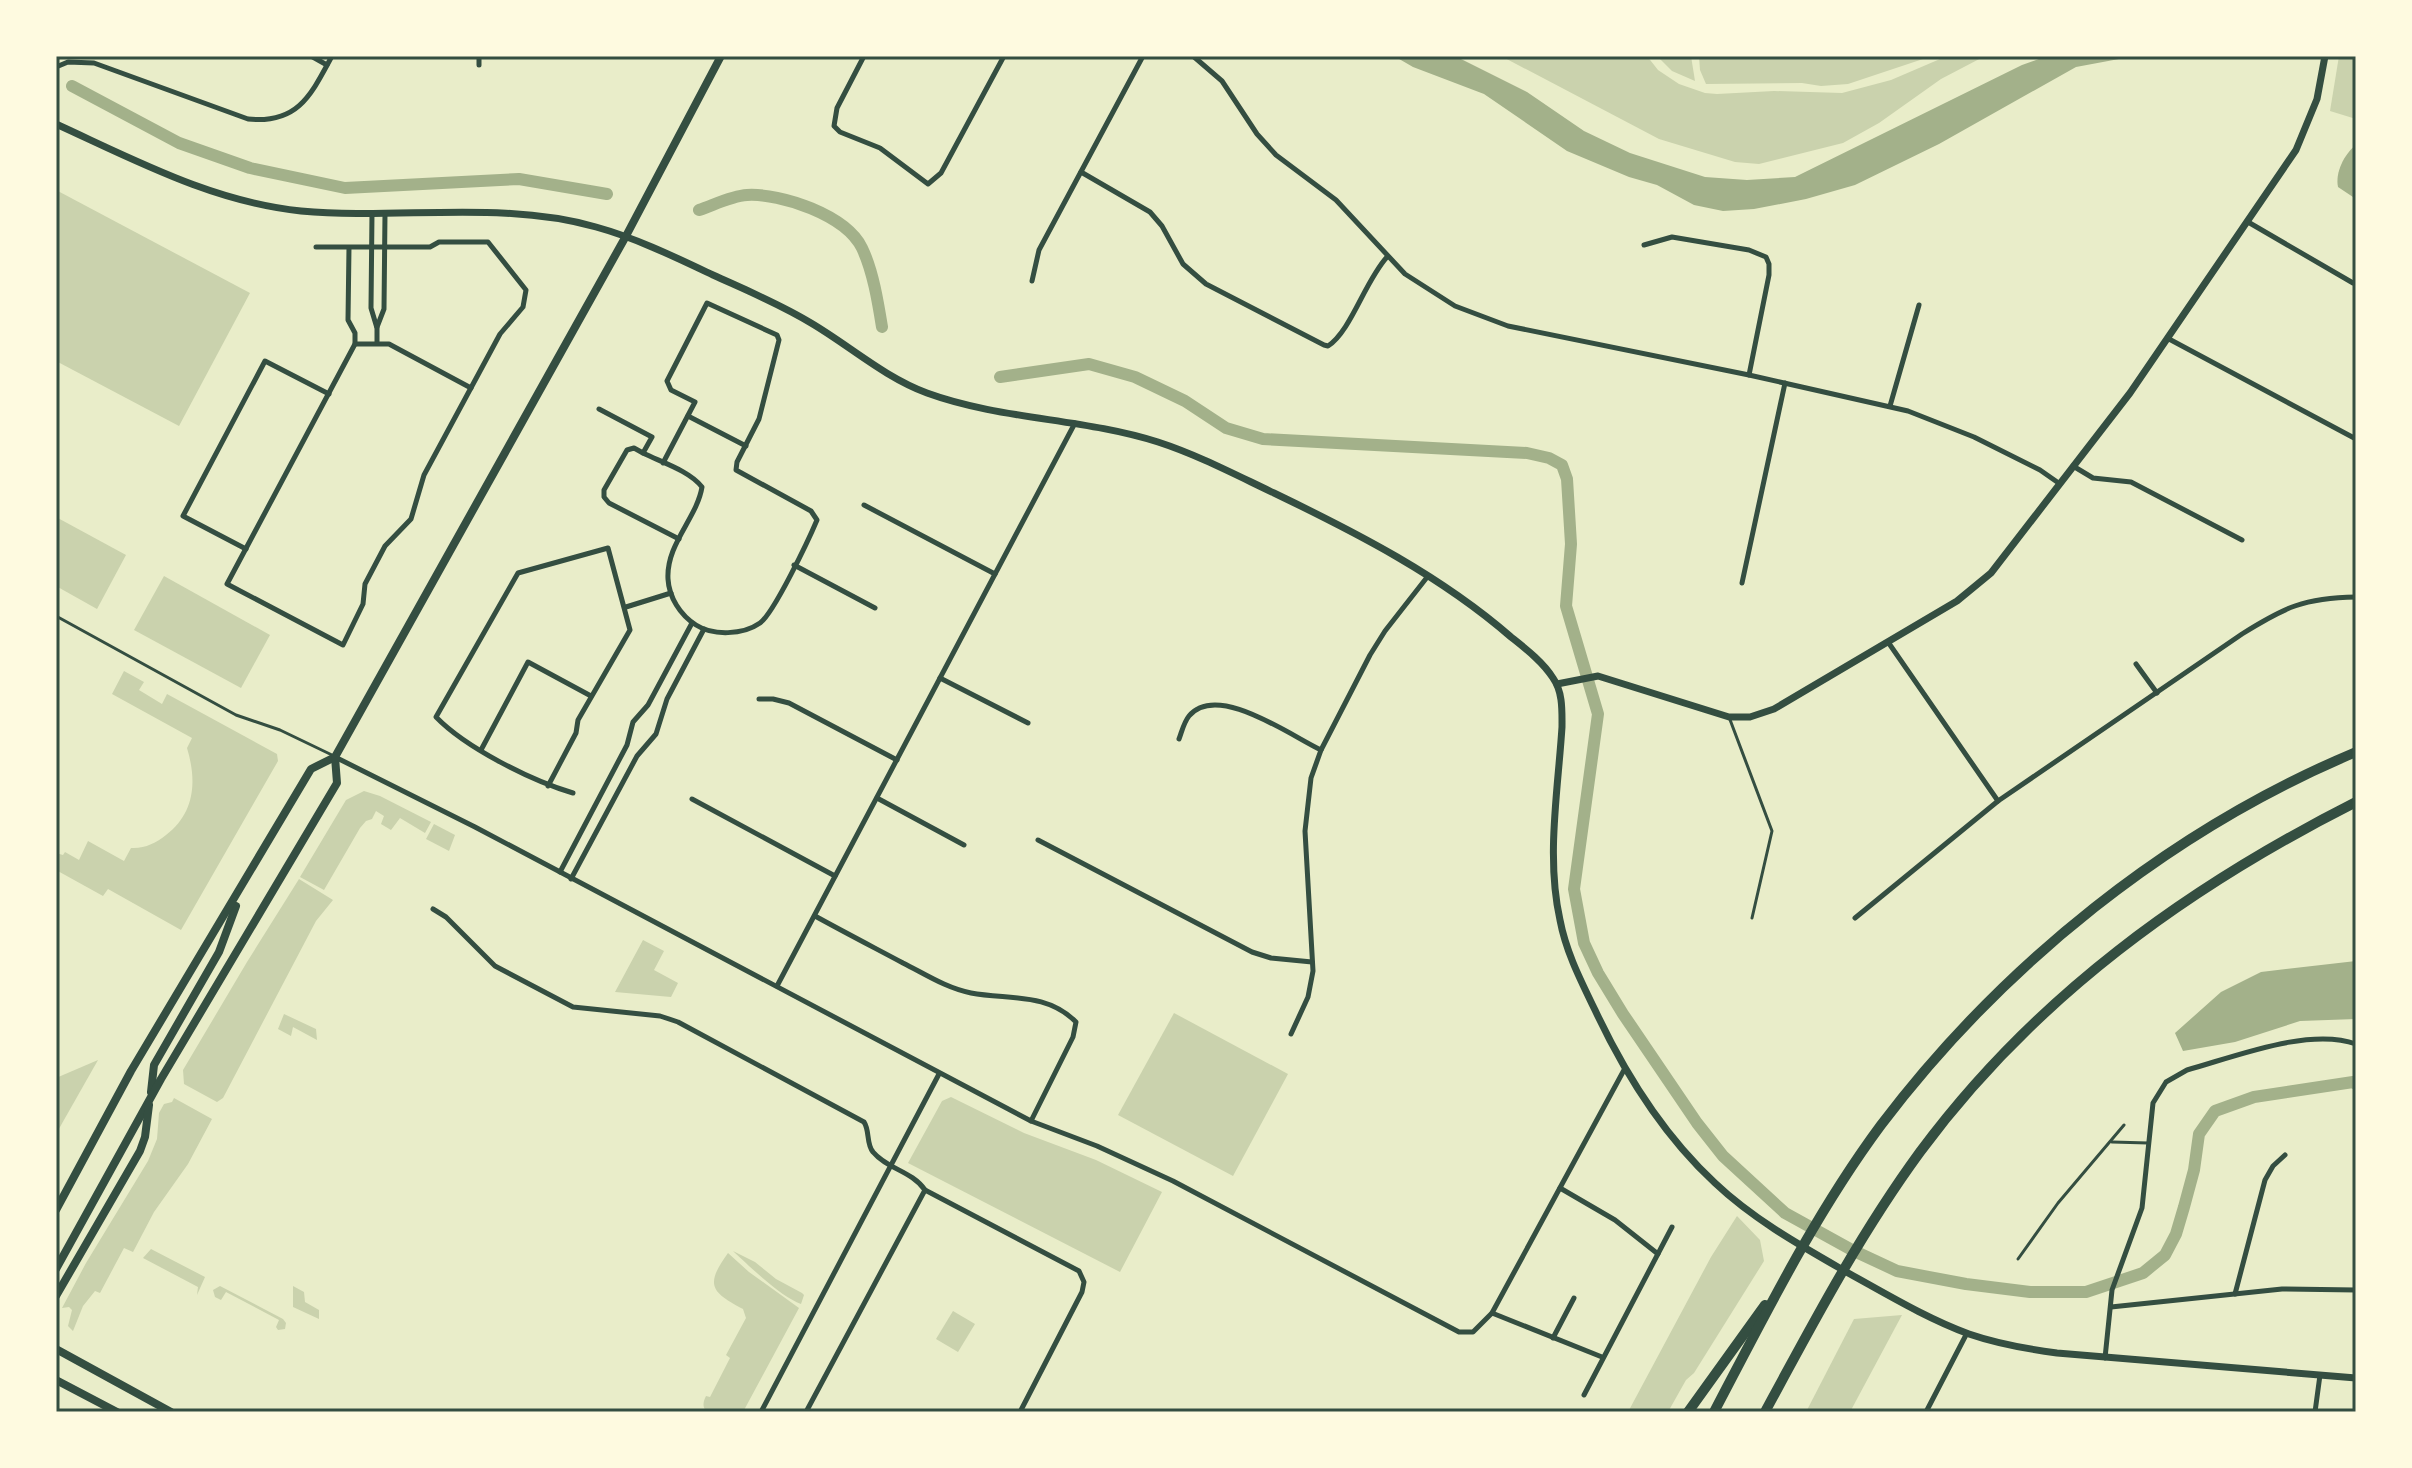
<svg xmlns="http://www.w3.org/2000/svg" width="2412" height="1468" font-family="Montserrat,sans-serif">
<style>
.green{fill:#cad2ad}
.water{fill:#a3b18a}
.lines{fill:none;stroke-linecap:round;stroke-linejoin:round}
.canal{stroke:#a3b18a;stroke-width:12}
.service{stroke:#344e41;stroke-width:3}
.minor{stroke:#344e41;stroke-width:5}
.tertiary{stroke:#344e41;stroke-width:7}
.primary{stroke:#344e41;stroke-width:8}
.motorway{stroke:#344e41;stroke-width:10}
.neatline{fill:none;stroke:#344e41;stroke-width:3}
</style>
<rect width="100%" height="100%" fill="#e9edc9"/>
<g class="green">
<path d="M 1501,56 L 1647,56 L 1658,70 L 1679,84 L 1705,93 L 1717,94 L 1774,91 L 1842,93 L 1891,80 L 1947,56 L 1985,56 L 1941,79 L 1879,123 L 1843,143 L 1759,164 L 1735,162 L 1659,139 Z"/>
<path d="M 1657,56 L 1691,56 L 1695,81 L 1672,71 Z"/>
<path d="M 1699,56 L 1932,56 L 1848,84 L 1821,86 L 1802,83 L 1706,84 L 1700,70 Z"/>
<path d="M 2339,56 L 2356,56 L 2356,119 L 2330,111 Z"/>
<path d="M 56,190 L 250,293 L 179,426 L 56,361 Z"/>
<path d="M 56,517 L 126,555 L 97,609 L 56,586 Z"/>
<path d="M 164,576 L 270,635 L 241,688 L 134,630 Z"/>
<path d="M 124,671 L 144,682 L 139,690 L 162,704 L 167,694 L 277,754 L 278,761 L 181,930 L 108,889 L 103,896 L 56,870 L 56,853 L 63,855 L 65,852 L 79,860 L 88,841 L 124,861 L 131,848 C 144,849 156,843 166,835 C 195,813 197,781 187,748 L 192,738 L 112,694 Z"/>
<path d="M 364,791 L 380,796 L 431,822 L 425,833 L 400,818 L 391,830 L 381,824 L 384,816 L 376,811 L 372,819 L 366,821 L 360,828 L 324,890 L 300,877 L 346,800 Z"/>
<path d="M 434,824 L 455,835 L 449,851 L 426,839 Z"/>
<path d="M 299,879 L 333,900 L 316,921 L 223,1098 L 217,1102 L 184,1084 L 183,1070 L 247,962 Z"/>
<path d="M 643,940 L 664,951 L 654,970 L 678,983 L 671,997 L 615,992 Z"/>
<path d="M 1174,1013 L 1288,1074 L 1233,1176 L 1118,1115 Z"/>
<path d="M 284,1014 L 316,1029 L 317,1040 L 293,1027 L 291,1036 L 278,1029 Z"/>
<path d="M 98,1060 L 56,1134 L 56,1078 Z"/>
<path d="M 951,1097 L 1024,1133 L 1096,1160 L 1162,1192 L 1120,1272 L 908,1163 L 942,1101 Z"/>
<path d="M 174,1098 L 212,1119 L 188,1164 L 154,1212 L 133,1252 L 124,1248 L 100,1293 L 95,1291 L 83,1306 L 73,1331 L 68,1326 L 72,1310 L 69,1307 L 62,1308 L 86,1263 L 148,1161 L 157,1139 L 159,1113 L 164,1104 L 172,1102 Z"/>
<path d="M 1737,1216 L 1760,1240 L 1764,1261 L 1694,1373 L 1686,1380 L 1668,1412 L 1628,1412 L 1711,1257 Z"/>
<path d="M 151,1249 L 205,1277 L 197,1295 L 198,1287 L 143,1258 Z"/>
<path d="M 733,1251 L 755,1262 L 776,1279 L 802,1293 L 804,1295 L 801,1304 C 781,1297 749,1266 733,1251 Z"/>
<path d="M 728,1253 L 749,1272 L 799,1308 L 743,1412 L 707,1412 C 702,1407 703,1402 706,1396 L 710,1397 L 730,1358 L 726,1355 L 746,1318 L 743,1309 C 712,1292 704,1286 728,1253 Z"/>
<path d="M 220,1286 L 283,1319 L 286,1323 L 285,1329 L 278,1330 L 276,1327 L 279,1320 L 226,1292 L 221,1300 L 215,1297 L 213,1290 Z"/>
<path d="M 293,1286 L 304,1292 L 305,1302 L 319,1310 L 319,1319 L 293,1307 Z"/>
<path d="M 953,1311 L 975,1324 L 958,1352 L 936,1339 Z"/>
<path d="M 1902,1315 L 1850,1412 L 1806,1412 L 1854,1319 Z"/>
</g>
<g class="water">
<path d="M 1394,56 L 1455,56 L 1527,92 L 1584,131 L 1630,153 L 1705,177 L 1747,180 L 1795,177 L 2022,65 L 2047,56 L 2135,56 L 2076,67 L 1939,144 L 1855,185 L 1806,199 L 1754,209 L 1723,211 L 1694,205 L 1657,185 L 1629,177 L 1567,151 L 1484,94 L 1413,67 Z"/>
<path d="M 2356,145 L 2356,199 L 2338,187 C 2335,173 2344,154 2356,145 Z"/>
<path d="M 2356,961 L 2356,1019 L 2300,1021 L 2235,1042 L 2183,1051 L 2175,1033 L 2221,992 L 2261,972 Z"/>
</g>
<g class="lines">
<g class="canal">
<path d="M 72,86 L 179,143 L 250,168 L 345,188 L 519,179 L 607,194"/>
<path d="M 699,210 C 714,205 731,196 747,195 C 781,193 846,215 862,248 C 873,271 878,302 882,327"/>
<path d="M 1000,377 L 1089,364 L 1135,377 L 1185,401 L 1226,428 L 1263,439 L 1527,453 L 1549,458 L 1562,465 L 1567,479 L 1571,544 L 1566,606 L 1598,714 L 1574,889 L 1584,943 L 1598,973 L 1623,1014 L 1697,1123 L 1723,1156 L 1785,1213 L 1852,1250 L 1897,1271 L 1966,1284 L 2030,1292 L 2086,1292 L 2143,1273 L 2165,1255 L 2176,1234 L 2184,1207 L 2194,1170 L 2199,1134 L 2215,1111 L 2254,1097 L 2353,1082 L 2356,1084"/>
</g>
<g class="service">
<path d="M 56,616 L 236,715 L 280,730 L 332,755"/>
<path d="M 1729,717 L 1772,831 L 1752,918"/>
<path d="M 2112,1142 L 2148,1143"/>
<path d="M 2018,1259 L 2058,1203 L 2124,1125"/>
</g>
<g class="minor">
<path d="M 311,56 L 327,65"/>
<path d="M 479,56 L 479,65"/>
<path d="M 864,56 L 837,108 L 834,126 L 840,132 L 880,148 L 928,184 L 941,173 L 1004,56"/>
<path d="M 1193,56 L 1222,81 L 1257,134 L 1276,155 L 1336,200 L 1405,274 L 1455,306 L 1508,326 L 1749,375 L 1908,411 L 1974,437 L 2040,470 L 2060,484"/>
<path d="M 56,67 L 68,62 L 94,63 L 248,119 C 298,124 311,95 332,56"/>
<path d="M 1081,172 L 1150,212 L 1162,226 L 1183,264 L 1206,284 L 1324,345 L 1328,346 C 1351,331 1365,281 1387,257"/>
<path d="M 372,213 L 371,308 L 377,328 L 377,343"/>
<path d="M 2248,222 L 2353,283"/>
<path d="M 1644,245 L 1672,237 L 1749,250 L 1766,257 L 1769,264 L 1769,275 L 1749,375"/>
<path d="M 316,247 L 430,247 L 439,242 L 488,242 L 526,290 L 523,307 L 500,334 L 424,475 L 411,519 L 385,546 L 365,584 L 363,604 L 343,645 L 227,584 L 355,344 L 355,333 L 348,320 L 349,247"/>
<path d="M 1032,281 L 1039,250 L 1143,56"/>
<path d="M 377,327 L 384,309 L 385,214"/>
<path d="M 2169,339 L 2356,439"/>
<path d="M 355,344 L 389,344 L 471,388"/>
<path d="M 1890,406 L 1919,305"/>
<path d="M 599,409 L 652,437 L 643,453 C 661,462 690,471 702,487 C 697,518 666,544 668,579 C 669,597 680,615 696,625 C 713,636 743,635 760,623 C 774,613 809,539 817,520 L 811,511 L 736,470 L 737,462 L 759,419 L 779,340 L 777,335 L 707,303 L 667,381 L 671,390 L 695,402 L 663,463"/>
<path d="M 688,416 L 746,446"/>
<path d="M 643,453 L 634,448 L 627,450 L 604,490 L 604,497 L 609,503 L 679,539"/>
<path d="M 2073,466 L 2093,478 L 2131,482 L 2242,540"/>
<path d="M 864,505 L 995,574"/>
<path d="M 246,549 L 183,516 L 265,361 L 329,394"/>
<path d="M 794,565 L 875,608"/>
<path d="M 1742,583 L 1785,383"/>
<path d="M 626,607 L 671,593"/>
<path d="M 1888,642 L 1998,801"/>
<path d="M 2136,664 L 2157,693"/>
<path d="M 940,678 L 1028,723"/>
<path d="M 759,699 L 773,699 L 789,703 L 897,760"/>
<path d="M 1179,739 C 1182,731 1184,722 1189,716 C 1217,682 1291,736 1321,750"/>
<path d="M 481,750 L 528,662 L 591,696"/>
<path d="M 335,757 L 475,827 L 1031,1121 L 1097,1146 L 1173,1181 L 1459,1332 L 1473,1332 L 1492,1313 L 1624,1070"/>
<path d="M 548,786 L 576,733 L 578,720 L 630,630 L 608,548 L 518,573 L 436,717 C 466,748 532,781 573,793"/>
<path d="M 877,798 L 964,845"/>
<path d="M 692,799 L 835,876"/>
<path d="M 1038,840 L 1252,952 L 1271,958 L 1312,962"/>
<path d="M 560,872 L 627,745 L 633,722 L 648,705 L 692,623"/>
<path d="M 571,879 L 637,756 L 656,734 L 667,699 L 704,629"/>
<path d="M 433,909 L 446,917 L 495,966 L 573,1007 L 660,1016 L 678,1022 L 864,1122 C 870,1131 866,1144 873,1152 C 887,1169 912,1171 925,1190 L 1079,1271 L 1084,1282 L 1082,1292 L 1020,1412"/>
<path d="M 815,916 C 844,932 873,947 903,963 C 925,974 946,988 971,993 C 1009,1000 1046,992 1076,1022 L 1073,1037 L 1031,1121"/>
<path d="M 1855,918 L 1998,801 L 2242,634 C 2285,607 2304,598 2356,597"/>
<path d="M 777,986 L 1075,423"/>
<path d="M 1291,1034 L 1308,997 L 1313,971 L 1305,831 L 1311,778 L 1321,750 L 1370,655 L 1385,631 L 1428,576"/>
<path d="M 1560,1188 L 1615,1220 L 1658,1254"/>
<path d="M 2235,1294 L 2265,1180 L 2273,1166 L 2285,1155"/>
<path d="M 2111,1307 L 2282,1289 L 2356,1290"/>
<path d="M 1492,1313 L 1602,1357"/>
<path d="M 1553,1338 L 1574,1298"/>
<path d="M 2105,1358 L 2112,1290 L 2142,1208 L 2153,1103 L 2166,1082 L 2187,1070 C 2234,1057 2309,1027 2356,1044"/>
<path d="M 1584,1395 L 1672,1227"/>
<path d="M 761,1412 L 939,1074"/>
<path d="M 806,1412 L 925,1190"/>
<path d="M 1926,1412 L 1967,1333"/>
<path d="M 2315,1412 L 2320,1375"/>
</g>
<g class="tertiary">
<path d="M 56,124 C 135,160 213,202 301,211 C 398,220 501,200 596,227 C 636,238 675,257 713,275 C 746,290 780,304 811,323 C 850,346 884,377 927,393 C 1001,420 1083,418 1158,442 C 1198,455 1236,475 1274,493 C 1357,533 1441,576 1511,637 C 1526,649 1543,662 1553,678 C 1563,692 1562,711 1562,727 C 1558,790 1546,858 1560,920 C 1566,952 1581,981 1595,1010 C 1625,1074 1662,1134 1715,1183 C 1754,1220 1803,1247 1850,1274 C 1888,1295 1928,1319 1969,1334 C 1998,1344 2027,1349 2057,1353 L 2356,1378"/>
<path d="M 1557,684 L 1598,676 L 1729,717 L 1750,717 L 1774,709 L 1957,601 L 1991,573 L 2130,393 L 2296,150 L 2317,99 L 2325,56"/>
</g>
<g class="primary">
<path d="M 151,1092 L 154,1065 L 219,952 L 236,906"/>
<path d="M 56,1210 L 131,1071 L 311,769 L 335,757"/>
<path d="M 56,1269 L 161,1079 L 337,783 L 335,757 L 626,236 L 721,56"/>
<path d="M 56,1296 L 140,1151 L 145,1137 L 149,1105"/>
<path d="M 56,1349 L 171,1412"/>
<path d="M 56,1380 L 117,1412"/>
</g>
<g class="motorway">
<path d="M 1688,1412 L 1765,1305"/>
<path d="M 1714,1412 C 1765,1315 1815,1214 1881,1125 C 2003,964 2170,830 2356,752"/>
<path d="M 1765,1412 C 1813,1323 1860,1234 1920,1152 C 2035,997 2186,888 2356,802"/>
</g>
</g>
<rect width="2412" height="1468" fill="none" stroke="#fefae0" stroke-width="116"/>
<rect x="58" y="58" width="2296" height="1352" class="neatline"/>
</svg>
